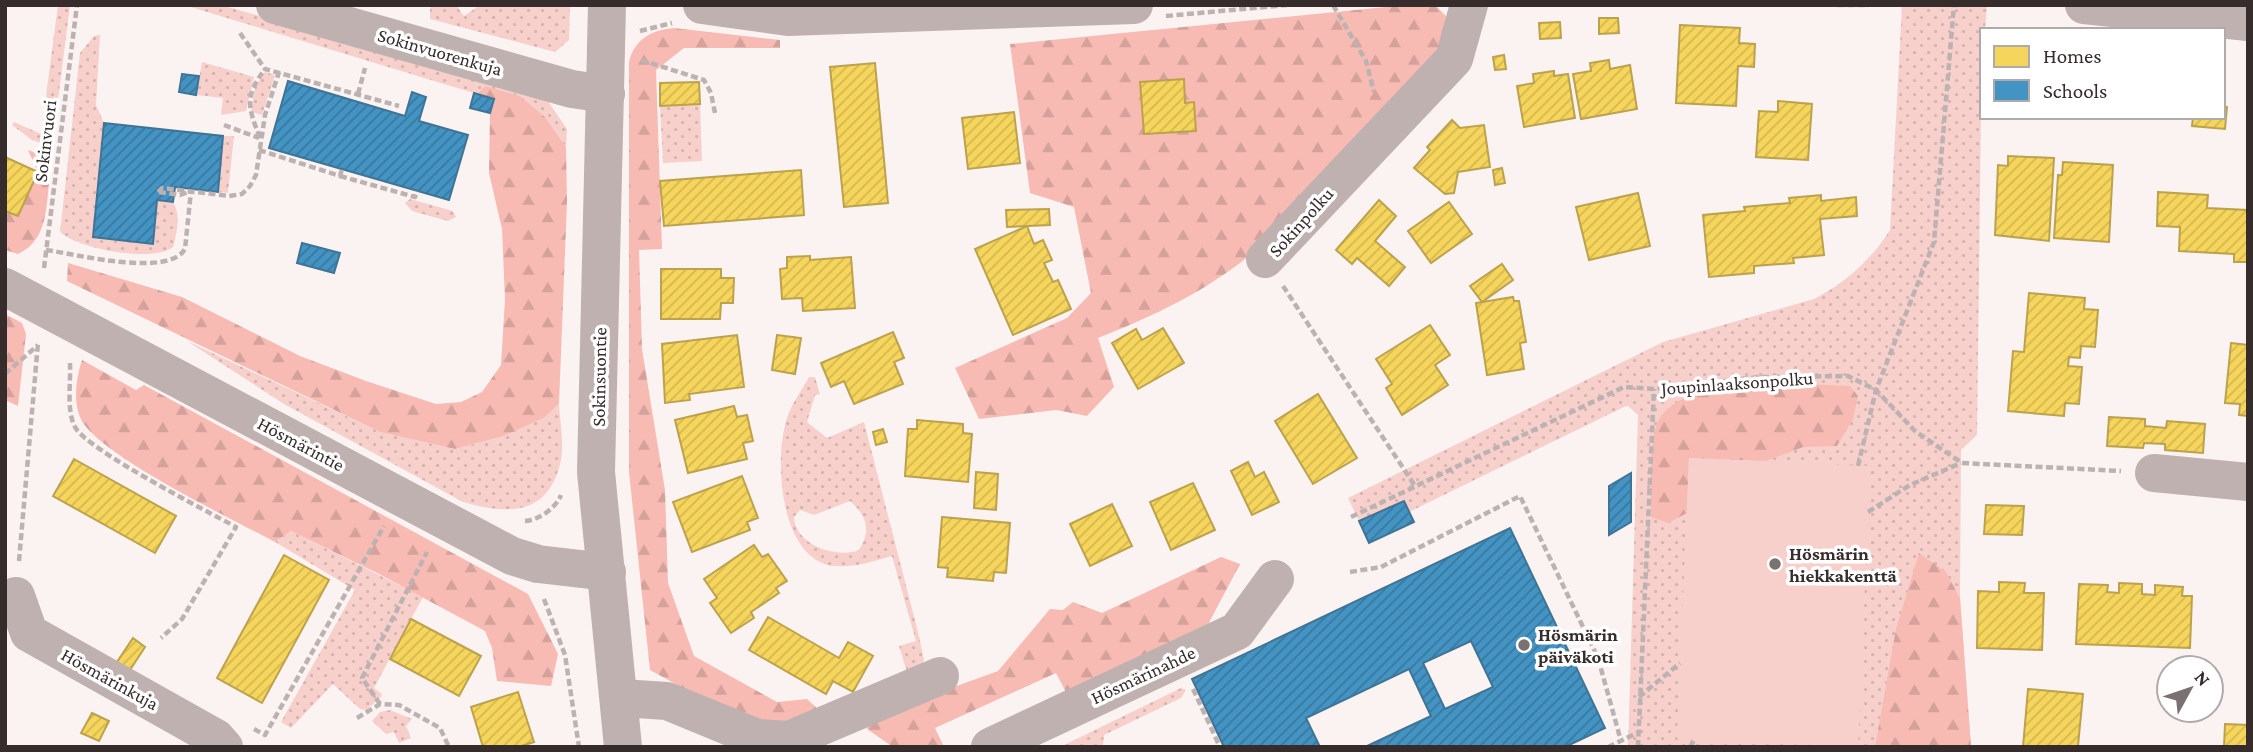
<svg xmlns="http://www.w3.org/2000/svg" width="2253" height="752" font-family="'Crimson Pro',serif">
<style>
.grass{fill:url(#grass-dots);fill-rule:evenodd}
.forest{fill:url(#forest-firs)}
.pitch{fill:#f7d0cc}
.homes{fill:url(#homes-hatch);stroke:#bca24d;stroke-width:2}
.schools{fill:url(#schools-hatch);stroke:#3f7495;stroke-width:2;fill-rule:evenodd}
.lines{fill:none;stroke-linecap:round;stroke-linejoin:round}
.path{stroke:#bcb2b1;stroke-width:4.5;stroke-dasharray:7 3.5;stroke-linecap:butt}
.minor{stroke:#bfb1af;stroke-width:38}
.poi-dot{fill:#7a7271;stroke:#fff;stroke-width:2.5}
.labels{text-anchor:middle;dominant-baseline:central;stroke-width:7;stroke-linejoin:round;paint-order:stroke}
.street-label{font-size:19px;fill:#352c2b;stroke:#fff}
.poi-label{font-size:19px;font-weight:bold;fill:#352c2b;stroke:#fff;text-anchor:start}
</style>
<defs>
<pattern id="grass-dots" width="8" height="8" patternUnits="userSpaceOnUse" patternTransform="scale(1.75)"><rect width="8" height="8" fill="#f7d0cc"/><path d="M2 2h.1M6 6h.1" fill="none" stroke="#d4b3af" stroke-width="1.8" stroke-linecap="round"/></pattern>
<pattern id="forest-firs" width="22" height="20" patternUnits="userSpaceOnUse" patternTransform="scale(1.75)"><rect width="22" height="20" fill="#f7bbb4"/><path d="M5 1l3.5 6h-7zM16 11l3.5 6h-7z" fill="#d4a19b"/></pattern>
<pattern id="homes-hatch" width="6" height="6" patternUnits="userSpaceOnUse" patternTransform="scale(1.75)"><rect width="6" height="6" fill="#f6d55c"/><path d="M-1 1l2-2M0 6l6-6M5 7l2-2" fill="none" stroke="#d4b750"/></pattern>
<pattern id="schools-hatch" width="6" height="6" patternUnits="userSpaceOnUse" patternTransform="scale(1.75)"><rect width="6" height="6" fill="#4393c3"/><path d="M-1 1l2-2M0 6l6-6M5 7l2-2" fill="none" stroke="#39789f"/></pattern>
</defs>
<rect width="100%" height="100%" fill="#fbf3f2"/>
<g class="grass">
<path d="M 58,5 L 70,5 L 53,140 L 44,144 L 32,140 L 12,125 L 14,122 L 41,134 Z"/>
<path d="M 184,5 L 221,5 L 545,97 L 567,129 L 566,147 L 546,118 L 485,86 L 477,94 Z"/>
<path d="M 433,5 L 456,5 L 464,16 L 480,5 L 570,5 L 569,40 L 555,52 L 430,19 L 430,8 Z"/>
<path d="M 1902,5 L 1987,5 L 1985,30 L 1982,30 L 1977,435 L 1961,450 L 1960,598 L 1971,747 L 1628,747 L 1638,415 L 1628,406 L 1624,407 L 1409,512 L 1404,501 L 1359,521 L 1348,498 L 1663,342 L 1814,299 C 1845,283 1871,260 1890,230 Z"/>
<path d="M 100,35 L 96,105 L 104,123 L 93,237 L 152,244 L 157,200 L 173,202 C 181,215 177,233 173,247 C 152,263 79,249 60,232 L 80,53 L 94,36 Z"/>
<path d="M 202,62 L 254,77 L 246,111 L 221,115 L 223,98 L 196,95 Z"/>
<path d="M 265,72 L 275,75 L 262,115 L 251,112 L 255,87 Z"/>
<path d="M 700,104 L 702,161 L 663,163 L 660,106 Z"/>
<path d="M 223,136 L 234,136 L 228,193 L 218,192 Z"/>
<path d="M 410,199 L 453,211 L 456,217 L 448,221 L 412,211 L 405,203 Z"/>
<path d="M 187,341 L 380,432 L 455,449 L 504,436 L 544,418 L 559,404 C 560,421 564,443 561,460 C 549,516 509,515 463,502 L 284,404 Z"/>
<path d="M 809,377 L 815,377 L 820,394 L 815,395 L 807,422 L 827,438 L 864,422 L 919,636 L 924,660 L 920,668 L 907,672 L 899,646 L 916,641 L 892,556 C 871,562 839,573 818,561 C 778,539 773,448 790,410 C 795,399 803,388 809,377 ZM 850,501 C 866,515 872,530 859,550 C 837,559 795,545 794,517 L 800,510 L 814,515 Z"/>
<path d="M 291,531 L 423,597 L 374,688 L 382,694 L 381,697 L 366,710 L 360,709 L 333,684 L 291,728 L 281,722 L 355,590 L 275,542 Z"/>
<path d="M 1181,688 L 1186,690 L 1181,698 L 1104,735 L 1103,746 L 1060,747 Z"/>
<path d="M 390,710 L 412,719 L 406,726 L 411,738 L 399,743 L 394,732 L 386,734 L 372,721 L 380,712 Z"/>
</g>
<g class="forest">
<path d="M 1406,5 L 1435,5 L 1448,18 L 1444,47 L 1255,251 C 1207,291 1156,315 1098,338 L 1114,387 L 1087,416 L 1056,410 L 979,419 L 955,368 L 1067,318 L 1091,293 L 1074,207 L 1030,193 L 1010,44 Z"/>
<path d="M 674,28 L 780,40 L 780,48 L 684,48 L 656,70 L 662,249 L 639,250 L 642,349 L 665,490 L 668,583 L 694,656 L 777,702 L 807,699 L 820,711 L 766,731 L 754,727 L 650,670 L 629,472 L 629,62 C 634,40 651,30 674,28 Z"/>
<path d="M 485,86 L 520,96 L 546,118 L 566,147 L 567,201 L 559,404 L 544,418 L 504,436 L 455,449 L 380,432 L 67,281 L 68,263 L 182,297 L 300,356 L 366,381 L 436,404 L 461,402 L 482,392 L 501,365 L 505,299 L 502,229 L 489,173 L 490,113 L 494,100 L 477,94 Z"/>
<path d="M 28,150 L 44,156 L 49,165 L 50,173 C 46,204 49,240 18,254 L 5,250 L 5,211 L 18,216 L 38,172 Z"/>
<path d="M 5,314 L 22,323 L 26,334 L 18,406 L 5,400 Z"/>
<path d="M 82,360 L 136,390 L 144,385 L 528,594 L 558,654 L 551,686 L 497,681 L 492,648 L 485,631 L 379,574 L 291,531 L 275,542 C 230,518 109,460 83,423 C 72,405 76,379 82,360 Z"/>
<path d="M 1759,382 L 1850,386 L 1858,396 L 1853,419 L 1837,446 L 1803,447 L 1766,461 L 1689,458 L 1687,513 L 1668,523 L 1651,517 C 1651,494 1649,443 1657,424 C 1671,390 1728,386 1759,382 Z"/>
<path d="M 1919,553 L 1946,572 L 1960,598 L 1971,747 L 1875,747 L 1896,629 Z"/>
<path d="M 1221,557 L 1240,564 L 1204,632 L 1068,696 L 1056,673 L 935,728 L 944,747 L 893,747 L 867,729 L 868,725 L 918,700 L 998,671 L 1050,609 L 1063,610 L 1073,602 L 1102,613 Z"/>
</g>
<path class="pitch" d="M 1689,458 L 1870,466 L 1858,747 L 1677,739 Z"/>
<g class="homes">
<path d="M 1599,18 L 1618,18 L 1619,33 L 1599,34 Z"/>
<path d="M 1560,22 L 1561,38 L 1540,39 L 1539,23 Z"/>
<path d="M 1680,25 L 1740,28 L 1739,43 L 1755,44 L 1754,67 L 1738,66 L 1736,106 L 1676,103 Z"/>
<path d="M 1504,55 L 1506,69 L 1495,70 L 1493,57 Z"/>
<path d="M 1609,60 L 1610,69 L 1630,65 L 1637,109 L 1581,119 L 1573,74 L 1591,71 L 1590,63 Z"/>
<path d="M 875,63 L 888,203 L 844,207 L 830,67 Z"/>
<path d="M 1554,71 L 1554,76 L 1568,74 L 1575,118 L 1524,127 L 1517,86 L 1534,83 L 1533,74 Z"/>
<path d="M 1184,79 L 1185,103 L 1194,102 L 1196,131 L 1144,134 L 1140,82 Z"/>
<path d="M 699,82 L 700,104 L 660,106 L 660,83 Z"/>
<path d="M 1778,101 L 1812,104 L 1808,160 L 1756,157 L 1759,111 L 1778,112 Z"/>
<path d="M 2223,106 L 2227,107 L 2225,129 L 2192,126 L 2193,117 L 2223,117 Z"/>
<path d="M 1014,112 L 1020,163 L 968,169 L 962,118 Z"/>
<path d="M 1452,120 L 1460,128 L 1484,125 L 1490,167 L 1458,172 L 1454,193 L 1445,194 L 1414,168 L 1430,150 L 1427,147 Z"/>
<path d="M 2008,156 L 2054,158 L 2049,241 L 1995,235 L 1998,165 L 2008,166 Z"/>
<path d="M 5,157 L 38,172 L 18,216 L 5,211 Z"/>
<path d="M 2063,162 L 2113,165 L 2109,242 L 2054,238 L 2058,175 L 2062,175 Z"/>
<path d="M 1502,168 L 1505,183 L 1495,185 L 1493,170 Z"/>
<path d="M 801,170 L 804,215 L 664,226 L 660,181 Z"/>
<path d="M 2158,192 L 2208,195 L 2207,208 L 2248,210 L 2248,262 L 2234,262 L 2234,254 L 2179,251 L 2180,227 L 2157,226 Z"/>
<path d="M 1638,193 L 1650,246 L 1589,260 L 1576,207 Z"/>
<path d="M 1821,195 L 1821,201 L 1856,197 L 1857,216 L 1820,219 L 1824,255 L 1793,258 L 1794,263 L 1754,266 L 1754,273 L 1709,277 L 1703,215 L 1745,211 L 1744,207 L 1790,203 L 1789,198 Z"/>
<path d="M 1379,200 L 1396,216 L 1375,241 L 1405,267 L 1389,286 L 1357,258 L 1352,264 L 1336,250 Z"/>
<path d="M 1449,202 L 1472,234 L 1431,263 L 1408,231 Z"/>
<path d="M 1049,209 L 1050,225 L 1007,227 L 1006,210 Z"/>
<path d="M 1027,226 L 1034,244 L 1043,240 L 1052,260 L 1044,263 L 1053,282 L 1058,280 L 1071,309 L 1013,335 L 975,249 Z"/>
<path d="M 810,256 L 810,260 L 851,257 L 855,308 L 803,311 L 802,298 L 782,299 L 780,269 L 787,268 L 787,257 Z"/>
<path d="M 1502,264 L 1513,280 L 1482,302 L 1470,286 Z"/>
<path d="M 661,269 L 721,269 L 721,278 L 734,278 L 733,303 L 721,303 L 720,319 L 661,319 Z"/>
<path d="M 2029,293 L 2085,298 L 2084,309 L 2098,310 L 2095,347 L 2081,346 L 2080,358 L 2069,357 L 2068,366 L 2082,367 L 2079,404 L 2065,403 L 2064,416 L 2008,411 L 2013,351 L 2024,352 Z"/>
<path d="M 1513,297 L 1514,301 L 1519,301 L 1526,342 L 1520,343 L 1524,369 L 1487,375 L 1476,303 Z"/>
<path d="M 1430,325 L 1450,355 L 1435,365 L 1448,385 L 1402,415 L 1386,388 L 1392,384 L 1376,359 Z"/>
<path d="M 1163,328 L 1184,363 L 1138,389 L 1112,343 L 1136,329 L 1142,340 Z"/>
<path d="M 893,332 L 904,358 L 894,362 L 903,384 L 854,404 L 844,381 L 831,387 L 821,363 Z"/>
<path d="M 737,335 L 744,387 L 689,394 L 690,400 L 665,403 L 662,344 Z"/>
<path d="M 777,335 L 801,338 L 795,374 L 772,370 Z"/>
<path d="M 2231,343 L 2248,345 L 2248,416 L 2239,415 L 2240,404 L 2225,403 Z"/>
<path d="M 1318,394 L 1357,458 L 1313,484 L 1275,421 Z"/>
<path d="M 734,406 L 737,417 L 747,415 L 753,441 L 743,443 L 747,459 L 688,473 L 675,420 Z"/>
<path d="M 2109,417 L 2145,419 L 2145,426 L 2166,428 L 2167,421 L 2205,424 L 2203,453 L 2165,450 L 2165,444 L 2144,443 L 2143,448 L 2107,446 Z"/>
<path d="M 917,420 L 963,424 L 963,433 L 972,434 L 968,482 L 905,476 L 908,429 L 917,429 Z"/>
<path d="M 883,429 L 887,442 L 876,445 L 873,432 Z"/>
<path d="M 74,459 L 176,516 L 155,553 L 53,496 Z"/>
<path d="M 1248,462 L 1255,477 L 1264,472 L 1279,502 L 1252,515 L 1231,471 Z"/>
<path d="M 976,472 L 998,474 L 996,510 L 974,508 Z"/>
<path d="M 742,476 L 758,518 L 747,522 L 750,530 L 692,552 L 673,502 Z"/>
<path d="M 1193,483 L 1215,530 L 1171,550 L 1150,502 Z"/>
<path d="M 1112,504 L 1132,546 L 1090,566 L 1070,524 Z"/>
<path d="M 1986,505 L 2024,506 L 2022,535 L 1984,534 Z"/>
<path d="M 942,517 L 1010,523 L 1006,573 L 994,572 L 993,581 L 947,577 L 948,568 L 938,567 Z"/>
<path d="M 754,545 L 762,557 L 768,554 L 787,581 L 776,588 L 779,593 L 751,612 L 754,618 L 731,633 L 710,603 L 717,598 L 704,579 Z"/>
<path d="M 284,555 L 329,580 L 262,703 L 217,678 Z"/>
<path d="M 1999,582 L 2025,583 L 2024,593 L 2044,593 L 2042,650 L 1977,648 L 1978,591 L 1999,592 Z"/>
<path d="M 2119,583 L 2142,584 L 2142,594 L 2155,595 L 2155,585 L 2183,587 L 2182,596 L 2192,596 L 2190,648 L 2076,644 L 2079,584 L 2108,585 L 2107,592 L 2119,593 Z"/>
<path d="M 768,617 L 839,658 L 848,642 L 873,656 L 853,692 L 833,681 L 826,694 L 749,650 Z"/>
<path d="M 411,619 L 481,656 L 459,696 L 390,659 Z"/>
<path d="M 133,638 L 145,647 L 130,670 L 117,662 Z"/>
<path d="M 2028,689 L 2083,694 L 2078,746 L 2082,747 L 2023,747 Z"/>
<path d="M 518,692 L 534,742 L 518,747 L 483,747 L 471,707 Z"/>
<path d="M 92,713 L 109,721 L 99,741 L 81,733 Z"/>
<path d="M 2225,724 L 2248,725 L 2248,747 L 2224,747 Z"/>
</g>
<g class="schools">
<path d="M 182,74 L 199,76 L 196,95 L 179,92 Z"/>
<path d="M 288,81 L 405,116 L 412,92 L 426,97 L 419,121 L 468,135 L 449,200 L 269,148 Z"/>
<path d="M 474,93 L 494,99 L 490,113 L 470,108 Z"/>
<path d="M 104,123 L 223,136 L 218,192 L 175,187 L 173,202 L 157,200 L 153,244 L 93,237 Z"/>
<path d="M 302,243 L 340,253 L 334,273 L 297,263 Z"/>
<path d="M 1631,473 L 1631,522 L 1609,535 L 1609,486 Z"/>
<path d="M 1404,501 L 1414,522 L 1369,543 L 1359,521 Z"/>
<path d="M 1510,528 L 1605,728 L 1565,747 L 1365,747 L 1431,716 L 1409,669 L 1306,718 L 1320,747 L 1224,747 L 1192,679 ZM 1471,641 L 1493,687 L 1445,709 L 1423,663 Z"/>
</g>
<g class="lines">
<g class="path">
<path d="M 1333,5 L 1366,61 L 1374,92"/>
<path d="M 1837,5 L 1869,5"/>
<path d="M 1166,16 L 1287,5"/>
<path d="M 640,31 L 672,23"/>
<path d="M 240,33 L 265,69 L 399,106"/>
<path d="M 641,60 L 704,80 L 711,93 L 715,113"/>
<path d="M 358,94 L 365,68"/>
<path d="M 224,125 L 259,138"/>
<path d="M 260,138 C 248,107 244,97 265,69"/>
<path d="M 259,150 L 340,176 L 342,169"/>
<path d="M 340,176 L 415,197 L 417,191"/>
<path d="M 158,192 L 162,188 L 229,196 L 242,194 L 250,186 L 256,175 L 265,115 L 279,72"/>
<path d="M 159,192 L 180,195 L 188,192"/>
<path d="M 46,250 C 76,254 168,278 185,249 L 191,191"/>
<path d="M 44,268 L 77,5"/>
<path d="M 1283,286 L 1415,486"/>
<path d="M 70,363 C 71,382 66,410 75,427 C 87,450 207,511 236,527 L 182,619 L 161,638"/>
<path d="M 5,374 L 38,345"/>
<path d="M 1858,466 L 1876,390 L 1934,242 L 1954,5"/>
<path d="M 1868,512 L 1910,485 L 1961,463"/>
<path d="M 1351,517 L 1624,387 L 1654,389 L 1759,377 L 1848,376 L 1876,390 L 1915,431 L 1962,463 L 2121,471"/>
<path d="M 525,521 C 539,520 556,508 561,495"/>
<path d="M 19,561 L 38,343"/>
<path d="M 1350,572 L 1381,567 L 1520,496 L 1598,658 L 1621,741"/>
<path d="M 544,599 L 565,655 L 579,747"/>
<path d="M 1193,689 L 1220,747"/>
<path d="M 1639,697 L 1680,663"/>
<path d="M 380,704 L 362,678 L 427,552"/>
<path d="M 357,718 L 380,704 L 399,705 L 440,728 L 449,747"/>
<path d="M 254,729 L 265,735 L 384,526"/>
<path d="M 1608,747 L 1637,733"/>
<path d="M 1638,747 L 1654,389"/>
<path d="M 1690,747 L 1694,740"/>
</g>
<g class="minor">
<path d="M 275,5 L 572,89 L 606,94"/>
<path d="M 607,5 L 596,472 L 623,747"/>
<path d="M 702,5 L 788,17 L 1134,5"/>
<path d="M 2084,5 L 2248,22"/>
<path d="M 1265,259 L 1454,59 L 1469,5"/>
<path d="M 5,287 L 512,556 L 538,564 L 607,572"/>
<path d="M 2154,473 L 2248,482"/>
<path d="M 16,596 L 29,633 L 216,738 L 224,747"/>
<path d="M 621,698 L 667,701 L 757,738 L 789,740 L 940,676"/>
<path d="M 990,747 L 1237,631 L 1275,579"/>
</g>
</g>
<g class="poi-dot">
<circle cx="1775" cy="564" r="7"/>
<circle cx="1524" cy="645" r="7"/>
</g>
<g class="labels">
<g class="street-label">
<text transform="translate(440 52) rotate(16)">Sokinvuorenkuja</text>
<text transform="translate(45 141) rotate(-83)">Sokinvuori</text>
<text transform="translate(1301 222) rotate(-48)">Sokinpolku</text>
<text transform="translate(599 377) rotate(-89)">Sokinsuontie</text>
<text transform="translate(1737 383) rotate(-4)">Joupinlaaksonpolku</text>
<text transform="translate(301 444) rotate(28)">Hösmärintie</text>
<text transform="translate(1143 675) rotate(-25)">Hösmärinahde</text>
<text transform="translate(110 679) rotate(29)">Hösmärinkuja</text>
</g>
<g class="poi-label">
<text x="1789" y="553">Hösmärin<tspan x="1789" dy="22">hiekkakenttä</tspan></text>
<text x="1538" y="634">Hösmärin<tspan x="1538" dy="22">päiväkoti</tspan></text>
</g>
</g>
<rect width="2253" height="752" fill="none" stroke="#352c2b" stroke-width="14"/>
<rect x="1980" y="28" width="245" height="91" fill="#ffffff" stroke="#aeabaa" stroke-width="2"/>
<rect x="1994" y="46" width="35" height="21" fill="#f6d55c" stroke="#aeabaa" stroke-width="2"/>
<text x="2043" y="63" font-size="21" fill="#352c2b">Homes</text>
<rect x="1994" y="80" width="35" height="21" fill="#4393c3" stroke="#aeabaa" stroke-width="2"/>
<text x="2043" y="98" font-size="21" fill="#352c2b">Schools</text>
<g transform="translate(2190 689) rotate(50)"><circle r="33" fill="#ffffff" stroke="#aeabaa" stroke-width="2"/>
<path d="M0-5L12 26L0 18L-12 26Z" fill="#7a7271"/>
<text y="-10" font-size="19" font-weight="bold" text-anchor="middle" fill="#352c2b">N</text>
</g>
</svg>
